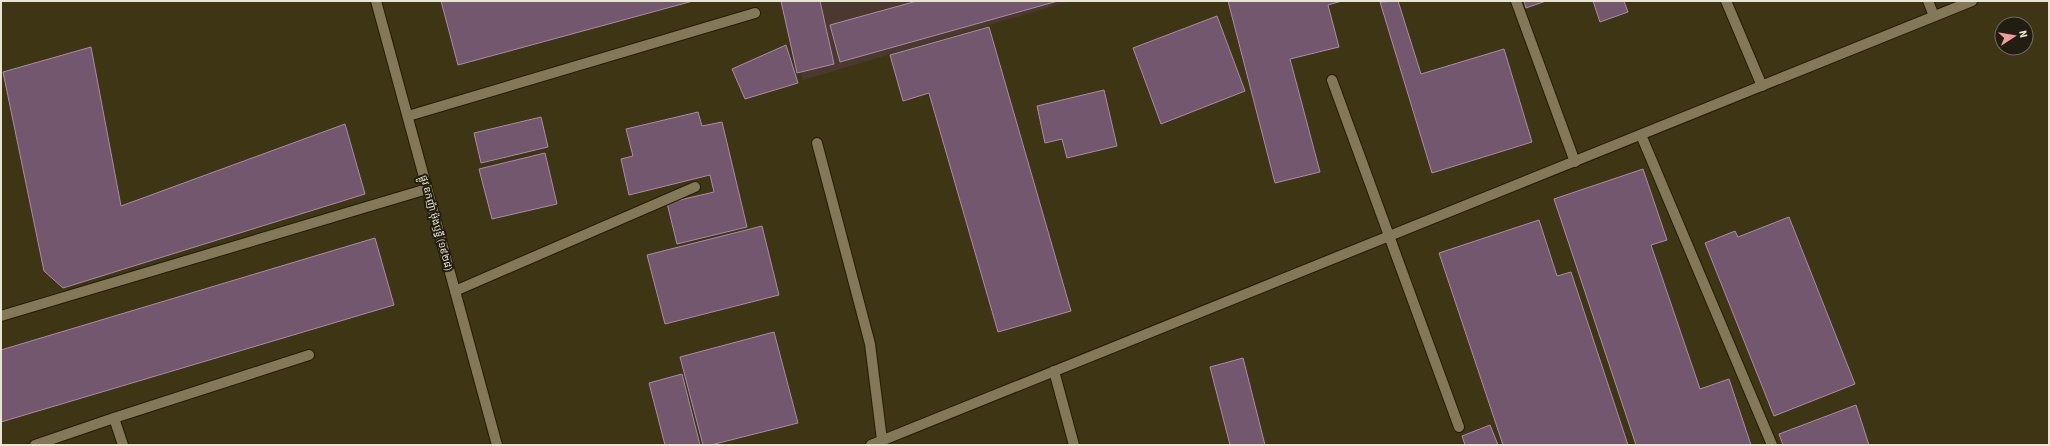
<svg xmlns="http://www.w3.org/2000/svg" width="2050" height="446" font-family="'Source Sans 3','Noto Sans Khmer',sans-serif">
<style>
.commercial{fill:#4b392f}
.building{fill:#73576e;stroke:#ab8ca4}
.lines{fill:none;stroke-linecap:round;stroke-linejoin:round}
.lane-casing{stroke:#251c00;stroke-width:12}
.street-casing{stroke:#251c00;stroke-width:12}
.secondary-casing{stroke:#251c00;stroke-width:12}
.lane{stroke:#837958;stroke-width:10}
.street{stroke:#837958;stroke-width:10}
.secondary{stroke:#837958;stroke-width:10}
.labels{text-anchor:middle;dominant-baseline:central;stroke-width:4;stroke-linejoin:round;paint-order:stroke}
.street-label{font-size:10px;fill:#eae4d2;stroke:#211d10}
</style>
<rect width="100%" height="100%" fill="#3e3515"/>
<path class="commercial" d="M 779,1 L 1071,1 L 803,80 Z"/>
<g class="building">
<path d="M 441,1 L 693,1 L 458,65 Z"/>
<path d="M 781,1 L 820,1 L 834,64 L 797,73 Z"/>
<path d="M 917,1 L 1058,1 L 840,62 L 830,25 Z"/>
<path d="M 1228,1 L 1342,1 L 1328,5 L 1339,47 L 1290,59 L 1320,172 L 1275,183 Z"/>
<path d="M 1398,1 L 1421,74 L 1504,49 L 1532,142 L 1432,173 L 1380,2 Z"/>
<path d="M 1524,1 L 1546,1 L 1526,8 Z"/>
<path d="M 1593,1 L 1624,1 L 1628,12 L 1600,22 Z"/>
<path d="M 1217,16 L 1245,91 L 1161,124 L 1133,48 Z"/>
<path d="M 989,27 L 1071,311 L 998,332 L 929,93 L 903,101 L 890,55 Z"/>
<path d="M 786,45 L 798,83 L 745,99 L 732,69 Z"/>
<path d="M 91,47 L 121,206 L 345,124 L 365,194 L 63,288 L 44,271 L 3,72 Z"/>
<path d="M 1104,90 L 1117,146 L 1067,158 L 1062,139 L 1045,143 L 1037,106 Z"/>
<path d="M 698,112 L 702,126 L 722,122 L 747,227 L 677,244 L 667,203 L 714,192 L 710,175 L 629,195 L 621,159 L 633,156 L 626,129 Z"/>
<path d="M 541,117 L 548,147 L 481,163 L 474,133 Z"/>
<path d="M 545,153 L 557,204 L 492,219 L 479,169 Z"/>
<path d="M 1643,169 L 1667,240 L 1651,245 L 1700,389 L 1729,379 L 1751,445 L 1636,445 L 1554,199 Z"/>
<path d="M 1789,217 L 1855,384 L 1774,416 L 1705,243 L 1735,231 L 1738,237 Z"/>
<path d="M 1539,220 L 1557,276 L 1571,272 L 1628,445 L 1503,445 L 1439,253 Z"/>
<path d="M 762,226 L 779,295 L 665,324 L 647,255 Z"/>
<path d="M 375,238 L 394,305 L 1,422 L 1,350 Z"/>
<path d="M 774,332 L 798,423 L 711,445 L 703,445 L 680,357 Z"/>
<path d="M 1243,358 L 1265,445 L 1230,445 L 1210,367 Z"/>
<path d="M 682,374 L 700,445 L 665,445 L 649,383 Z"/>
<path d="M 1856,405 L 1869,445 L 1783,445 L 1779,434 Z"/>
<path d="M 1490,425 L 1498,445 L 1465,445 L 1462,436 Z"/>
</g>
<g class="lines">
<defs>
<g id="lane">
<path d="M 1726,1 L 1762,86"/>
<path d="M 1928,1 L 1934,16"/>
<path d="M 1332,80 L 1459,427"/>
<path d="M 817,143 L 870,344 L 882,440"/>
<path d="M 455,291 L 695,187"/>
<path d="M 1,316 L 427,189"/>
<path d="M 1054,371 L 1074,445"/>
<path d="M 35,445 L 114,418"/>
<path d="M 123,445 L 114,418 L 309,355"/>
</g>
<g id="street">
<path d="M 1516,1 L 1575,162"/>
<path d="M 408,116 L 755,13"/>
<path d="M 1641,135 L 1772,445"/>
<path d="M 871,445 L 1972,1"/>
</g>
<path id="secondary" d="M 376,1 L 497,445"/>
</defs>
<use href="#lane" class="lane-casing"/>
<use href="#street" class="street-casing"/>
<use href="#secondary" class="secondary-casing"/>
<use href="#lane" class="lane"/>
<use href="#street" class="street"/>
<use href="#secondary" class="secondary"/>
</g>
<g class="labels">
<g class="street-label">
<text transform="translate(436 223) rotate(75)">ផ្លូវ ឧកញ៉ា ម៉ុងឫទ្ធី (១៩២៨)</text>
</g>
</g>
<rect width="2050" height="446" fill="none" stroke="#eae4d2" stroke-width="4"/>
<g transform="translate(2014 36) rotate(78)"><circle r="19" fill="#211d10" stroke="#716d5e"/>
<path d="M0-3L7 15L0 10L-7 15Z" fill="#f59b9c"/>
<text y="-6" font-size="11" font-weight="bold" text-anchor="middle" fill="#eae4d2">N</text>
</g>
</svg>
